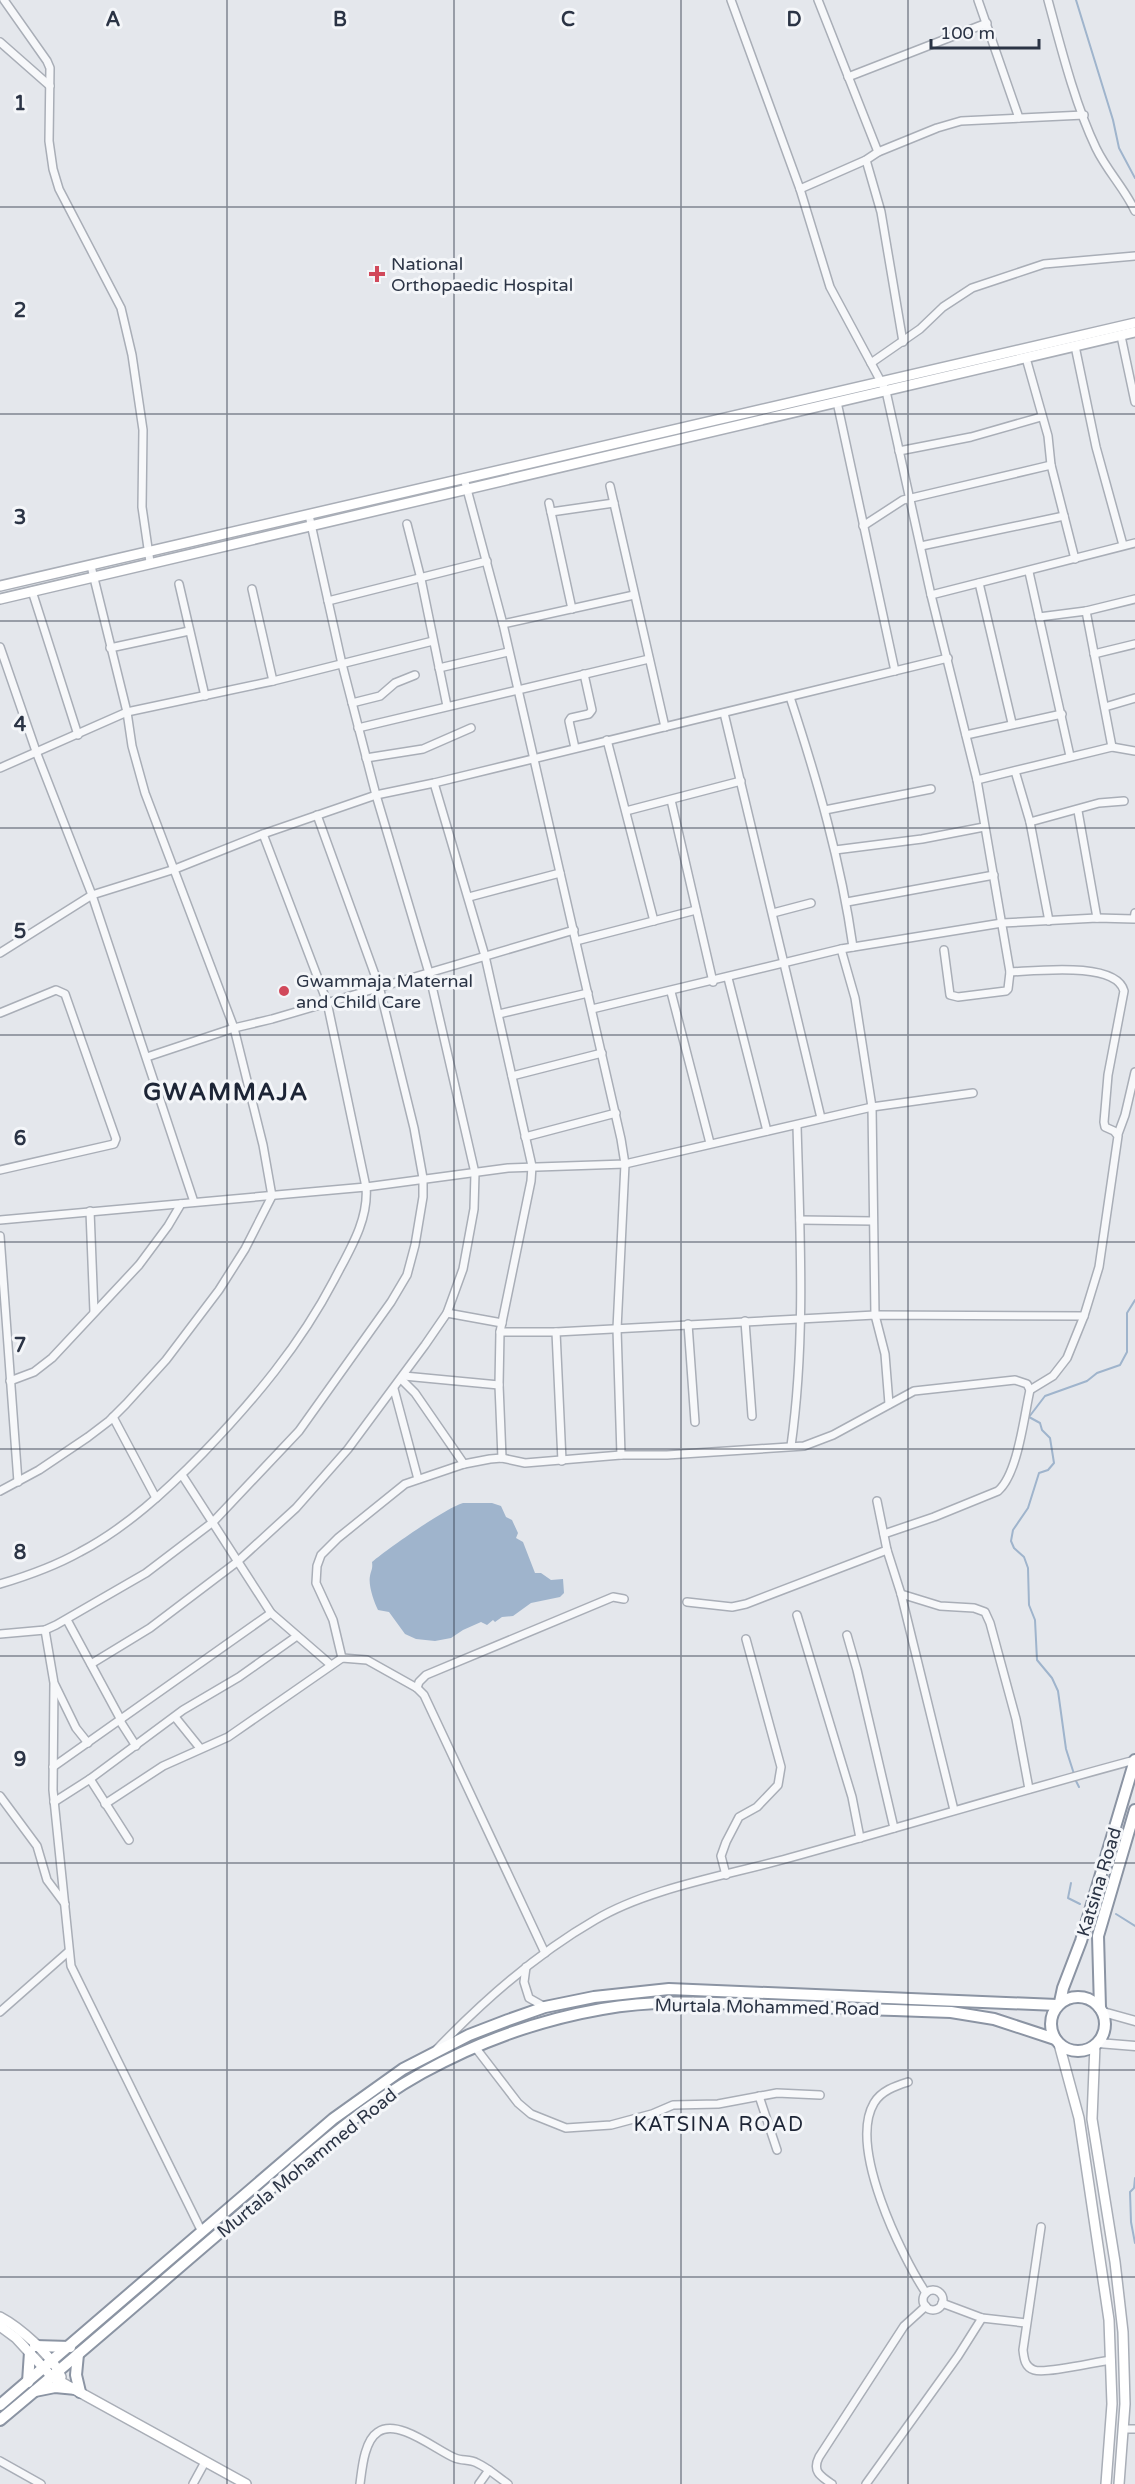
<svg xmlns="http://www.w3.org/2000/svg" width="1135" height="2484" font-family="'Varela Round',sans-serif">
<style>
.water{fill:#9fb4cc}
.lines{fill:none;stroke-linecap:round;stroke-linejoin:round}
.stream{stroke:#9fb4cc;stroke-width:2}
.minor-casing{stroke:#a9aeb7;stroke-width:10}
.tertiary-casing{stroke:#a9aeb7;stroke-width:11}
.secondary-casing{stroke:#a9aeb7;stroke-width:12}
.trunk-casing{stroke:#8b94a3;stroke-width:14}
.minor{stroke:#f7f8fa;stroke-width:7}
.tertiary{stroke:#f7f8fa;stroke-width:8}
.secondary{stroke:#fff;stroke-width:9}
.trunk{stroke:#fff;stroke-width:10}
.grid{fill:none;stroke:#2b3445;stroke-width:1.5;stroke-opacity:0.55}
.poi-dot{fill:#d1495b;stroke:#f4f6f9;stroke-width:2}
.labels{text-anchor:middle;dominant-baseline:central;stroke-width:6;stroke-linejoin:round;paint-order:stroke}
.poi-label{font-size:18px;fill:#2b3445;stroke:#f4f6f9;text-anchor:start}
.street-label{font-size:18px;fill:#2b3445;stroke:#f4f6f9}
.neighbourhood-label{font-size:20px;letter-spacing:1.5px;fill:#1d2536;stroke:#f4f6f9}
.district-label{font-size:24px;font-weight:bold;letter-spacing:1.5px;fill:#1d2536;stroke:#f4f6f9}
.grid-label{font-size:20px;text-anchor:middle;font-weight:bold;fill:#2b3445;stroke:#f4f6f9;stroke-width:6;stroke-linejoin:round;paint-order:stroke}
</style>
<rect width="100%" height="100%" fill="#e4e7ec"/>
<path class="water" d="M 463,1503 L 492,1503 L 501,1506 L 506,1517 L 512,1520 L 518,1533 L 516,1538 L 523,1542 L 535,1573 L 541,1573 L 551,1580 L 563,1579 L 564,1593 L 560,1597 L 531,1603 L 513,1616 L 502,1617 L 495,1622 L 493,1620 L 487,1625 L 481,1622 L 463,1630 L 451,1638 L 435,1641 L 416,1639 L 405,1634 L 389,1612 L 378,1610 C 374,1602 368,1585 370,1576 C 371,1570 373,1569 372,1562 C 389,1548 444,1509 463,1503 Z"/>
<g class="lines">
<g class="stream">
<path d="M 1076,0 L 1113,120 L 1119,148 L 1135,178"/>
<path d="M 1074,1774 L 1066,1749 L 1058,1691 L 1052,1678 L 1037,1660 L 1035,1620 L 1029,1605 L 1028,1568 L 1024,1557 L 1014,1548 L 1011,1541 L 1013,1530 L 1028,1508 L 1039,1473 L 1048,1470 L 1054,1463 L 1050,1438 L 1042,1430 L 1040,1423 L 1029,1417 L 1045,1396 L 1087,1381 L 1097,1373 L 1120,1365 L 1127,1352 L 1127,1313 L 1135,1300"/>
<path d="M 1075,1779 L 1079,1787"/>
<path d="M 1071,1883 L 1068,1898 L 1080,1904"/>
<path d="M 1116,1914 L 1135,1926"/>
<path d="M 1135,2178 L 1134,2188 L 1130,2192 L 1131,2222 L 1135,2243"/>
</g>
<defs>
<g id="minor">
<path d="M 4,0 L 47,61 L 50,68 L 49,141 L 53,169 L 59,189 L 121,308 L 132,355 L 143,430 L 142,507 L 150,562"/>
<path d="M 731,0 L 800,189 L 830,287 L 886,391 L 931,595 L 977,780 L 1010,972 L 1008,989 L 1006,991 L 958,997 L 950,995 L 944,950"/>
<path d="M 818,0 L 878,152"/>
<path d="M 978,0 L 1019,118"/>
<path d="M 1048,0 C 1061,48 1075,104 1096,148 C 1107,171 1125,189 1135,211"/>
<path d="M 0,42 L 50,86"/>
<path d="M 848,77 L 987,23"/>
<path d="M 866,160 L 881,212 L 903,342"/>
<path d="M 800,189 L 866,160 L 878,152 L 937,128 L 961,121 L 1084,115"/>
<path d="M 1121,336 L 1135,402"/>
<path d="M 1075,346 L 1096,447 L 1123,545"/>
<path d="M 1026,358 L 1048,436 L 1051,465 L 1075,559"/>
<path d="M 871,363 L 920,329 L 943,307 L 972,288 L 1044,264 L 1135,256"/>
<path d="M 837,402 L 895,671"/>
<path d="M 899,451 L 971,437 L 1041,417"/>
<path d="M 464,478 L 503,624 L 621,1139 L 625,1164 L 617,1329 L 621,1455"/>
<path d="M 610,486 L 665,727"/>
<path d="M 549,503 L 572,609"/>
<path d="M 551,512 L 614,503"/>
<path d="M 407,524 L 421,579 L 447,706"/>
<path d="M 863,526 L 903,500 L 1051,465"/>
<path d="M 921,546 L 1064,516"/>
<path d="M 1029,572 L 1070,756"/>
<path d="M 979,583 L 1012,723"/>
<path d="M 179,584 L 205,696"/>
<path d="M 252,589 L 273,681"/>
<path d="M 32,591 L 78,735"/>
<path d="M 931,595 L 1135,543"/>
<path d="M 328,601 L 487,561"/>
<path d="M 1086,611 L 1135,599"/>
<path d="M 1039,617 L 1086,611 L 1112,747"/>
<path d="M 503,624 L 634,595"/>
<path d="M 0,647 L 37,754 L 92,895 L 194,1202"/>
<path d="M 110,648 L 189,631"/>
<path d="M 1094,654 L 1135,644"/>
<path d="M 439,668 L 508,652"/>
<path d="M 790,697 C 817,779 841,862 853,947"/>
<path d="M 352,703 L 380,696 L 395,683 L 415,675"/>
<path d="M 1105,707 L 1135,698"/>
<path d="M 724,713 L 821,1118"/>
<path d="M 358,728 L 649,659"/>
<path d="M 966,735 L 1062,714"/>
<path d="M 607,740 L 654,921"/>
<path d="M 575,748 L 569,721 L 571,718 L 589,714 L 592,710 L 584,674"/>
<path d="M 366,758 L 423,749 L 471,728"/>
<path d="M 0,768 L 127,712 L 273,681 L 433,641"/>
<path d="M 1015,771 L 1030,822 L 1099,803 L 1124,801"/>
<path d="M 977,780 L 1112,747 L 1135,751"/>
<path d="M 434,783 L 485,956 L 532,1166 L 531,1181 L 500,1332 L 499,1385 L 502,1458"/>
<path d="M 671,800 L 713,982"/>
<path d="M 825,810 L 931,789"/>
<path d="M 626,811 L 741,781"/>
<path d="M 1078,811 L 1097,918"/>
<path d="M 1030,822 L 1049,921"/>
<path d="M 835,850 L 922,839 L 984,827"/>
<path d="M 469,897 L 560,873"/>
<path d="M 847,902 L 994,875"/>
<path d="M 773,913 L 811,903"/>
<path d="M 576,941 L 696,910"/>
<path d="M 841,949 L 855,998 L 872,1107 L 875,1315 L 885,1354 L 889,1404"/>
<path d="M 0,953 L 92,895 L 175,869 L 263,834 L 376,795 L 434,783 L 948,658"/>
<path d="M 1010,972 C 1035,971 1116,961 1124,991 L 1108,1075 L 1104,1122 L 1105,1127 L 1114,1131 L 1118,1136 L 1099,1267 L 1084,1316 L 1067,1358 L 1053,1376 L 1030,1390"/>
<path d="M 728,978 L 767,1131"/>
<path d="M 671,992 L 710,1143"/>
<path d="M 592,1009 L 841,949 L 1002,923 L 1097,918 L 1134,919 L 1135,913"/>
<path d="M 0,1013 L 56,990 L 65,994 L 116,1139 L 114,1144 L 0,1170"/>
<path d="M 499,1014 L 588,993"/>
<path d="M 147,1057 L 234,1028 L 272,1019 L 574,930"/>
<path d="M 512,1076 L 602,1053"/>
<path d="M 1118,1134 L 1125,1115 L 1135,1072"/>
<path d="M 525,1137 L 616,1113"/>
<path d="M 90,1211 L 94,1312"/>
<path d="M 0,1220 L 366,1187 L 508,1168 L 625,1164 L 872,1107 L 973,1093"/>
<path d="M 800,1220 L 873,1221"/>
<path d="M 0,1236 L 18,1482"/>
<path d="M 447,1313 L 502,1323"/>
<path d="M 745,1321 L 752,1416"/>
<path d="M 688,1324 L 695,1422"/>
<path d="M 500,1332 L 556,1332 L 875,1315 L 1084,1316"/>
<path d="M 556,1332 L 562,1461"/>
<path d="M 404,1376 L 499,1385"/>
<path d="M 401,1379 L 415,1393 L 464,1464"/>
<path d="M 10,1381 L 34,1372 L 52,1358 L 139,1265 L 168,1226 L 181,1204"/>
<path d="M 394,1389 L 418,1479"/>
<path d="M 113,1417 L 156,1498"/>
<path d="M 791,1446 C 806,1339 800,1233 797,1126"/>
<path d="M 182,1475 L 271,1613 L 331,1665"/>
<path d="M 0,1491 L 39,1470 L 88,1437 L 109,1421 L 126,1404 L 166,1360 L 219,1290 L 245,1249 L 272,1196 L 263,1145 L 234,1028 L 145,793 L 132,746 L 127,712 L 91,566"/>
<path d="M 877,1501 L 887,1550 L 901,1594 L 954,1810"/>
<path d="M 0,1584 C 27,1576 55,1566 80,1552 C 126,1528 167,1490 203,1453 C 254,1400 300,1345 334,1280 C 349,1251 369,1220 366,1187 L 327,1002 L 263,834"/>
<path d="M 901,1594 L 940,1606 L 974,1608 L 985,1612 L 990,1623 L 1016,1719 L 1029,1789"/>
<path d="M 687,1602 L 732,1607 L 746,1604 L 887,1550"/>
<path d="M 797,1615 L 852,1797 L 860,1838"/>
<path d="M 67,1620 L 121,1720"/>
<path d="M 45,1630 L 54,1683 L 53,1790 L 71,1966 L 202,2232"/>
<path d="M 0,1634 L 45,1630 L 56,1625 L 146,1573 L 213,1522 L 299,1431 L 391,1302 L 407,1275 L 415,1245 L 423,1197 L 423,1178 L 414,1128 L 379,986 L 317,815"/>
<path d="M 847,1635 L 857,1670 L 894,1828"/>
<path d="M 342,1658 L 333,1620 L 316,1583 L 317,1566 L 321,1555 L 338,1538 L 405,1484 L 464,1464 L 490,1459 L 502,1458 L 525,1463 L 621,1455 L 667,1455 L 804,1446 L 833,1435 L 914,1391 L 1015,1380 L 1027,1384 L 1030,1390 C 1024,1416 1018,1474 998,1491 L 934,1517 L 884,1534"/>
<path d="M 91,1664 L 150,1628 L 237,1562 L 296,1508 L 348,1449 L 425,1345 L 447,1313 L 463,1269 L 474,1209 L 475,1173 L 429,973 L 376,795 L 342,664 L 309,515"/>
<path d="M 55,1685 L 76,1728 L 88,1743"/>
<path d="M 417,1688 L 419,1682 L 426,1675 L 613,1597 L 624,1599"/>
<path d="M 175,1717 L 200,1748"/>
<path d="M 120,1721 L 136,1746"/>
<path d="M 53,1767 L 271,1613"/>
<path d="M 90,1779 L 183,1710 L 239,1677 L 297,1636"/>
<path d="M 0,1796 L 37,1846 L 47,1880 L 65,1904"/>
<path d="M 54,1802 L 90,1779 L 129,1840"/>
<path d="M 105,1804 L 163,1766 L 228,1737 L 342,1658 L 367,1660 L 417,1688 L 424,1695 L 545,1953"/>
<path d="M 726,1875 L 721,1856 L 726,1842 L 739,1817 L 757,1807 L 778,1785 L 781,1767 L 746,1639"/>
<path d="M 526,1967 L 524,1982 L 529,1998 L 545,2007"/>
<path d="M 0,2012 L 68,1952"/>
<path d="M 475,2047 L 518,2103 L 531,2114 L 566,2128 L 611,2125 L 652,2114 L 673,2105 L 718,2104 L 777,2093 L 820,2095"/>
<path d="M 437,2049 C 484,2000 536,1954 595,1920 C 648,1888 729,1875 789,1858 C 905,1826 1019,1791 1135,1760"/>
<path d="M 908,2082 C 895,2086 881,2091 874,2103 C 848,2147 901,2255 926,2293"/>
<path d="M 759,2096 L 777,2150"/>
<path d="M 1041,2227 L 1023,2350 C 1024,2359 1025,2367 1034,2370 C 1046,2374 1095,2362 1111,2360"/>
<circle cx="933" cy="2300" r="10"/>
<path d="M 942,2303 L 982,2318 L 1026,2323"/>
<path d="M 1124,2429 L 1135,2429"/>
<path d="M 0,2461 L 41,2484"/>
<path d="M 193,2484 L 205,2462"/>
<path d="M 360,2484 C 362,2469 364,2441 378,2432 C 398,2418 436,2450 455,2458 C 462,2461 470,2459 477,2463 C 488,2468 498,2477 508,2484"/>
<path d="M 479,2484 L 489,2470"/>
<path d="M 832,2484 C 820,2476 812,2471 819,2457 L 904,2326 L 926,2306"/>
<path d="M 866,2484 L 958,2356 L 982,2318"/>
</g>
<g id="tertiary">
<path d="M 1103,2012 L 1135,2021"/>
<path d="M 1098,2043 L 1135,2046"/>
</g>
<g id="secondary">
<path d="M 0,586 L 1135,323"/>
<path d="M 0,599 L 1135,332"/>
<path d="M 1059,2044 L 1079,2118 L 1109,2320 L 1112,2404 L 1106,2484"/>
<path d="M 1095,2045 L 1092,2119 L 1115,2262 L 1123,2332 L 1125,2404 L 1119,2484"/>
<path d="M 0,2317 C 19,2327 54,2357 61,2377"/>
<path d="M 0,2326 L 16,2338 L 52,2377 L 246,2484"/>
</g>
<g id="trunk">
<circle cx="1078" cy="2024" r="27"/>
<path d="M 1060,2002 L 1063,1988 L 1081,1941 L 1135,1760"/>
<path d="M 1100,2008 L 1098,1936 L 1135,1810"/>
<path d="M 35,2346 L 70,2347"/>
<path d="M 78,2354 L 76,2375 L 80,2392"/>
<path d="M 28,2382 L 30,2352"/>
<path d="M 35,2391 L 55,2387 L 76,2389"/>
<path d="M 0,2405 L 333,2119 L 403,2069 L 469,2035 L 508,2020 L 545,2007 L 594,1997 L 669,1989 L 1057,2005"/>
<path d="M 0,2420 C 76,2357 150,2292 225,2228 C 288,2175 350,2113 422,2073 C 478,2042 539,2020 602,2009 C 658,1999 715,2003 771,2005 C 831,2008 891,2010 951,2012 L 994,2019 L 1055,2039"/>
</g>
</defs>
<use href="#minor" class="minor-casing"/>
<use href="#tertiary" class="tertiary-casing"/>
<use href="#secondary" class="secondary-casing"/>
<use href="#trunk" class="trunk-casing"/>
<use href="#minor" class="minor"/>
<use href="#tertiary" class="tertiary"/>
<use href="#secondary" class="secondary"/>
<use href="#trunk" class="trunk"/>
</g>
<path class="grid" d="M 227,0 L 227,2484M 454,0 L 454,2484M 681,0 L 681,2484M 908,0 L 908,2484M 0,207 L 1135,207M 0,414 L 1135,414M 0,621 L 1135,621M 0,828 L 1135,828M 0,1035 L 1135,1035M 0,1242 L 1135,1242M 0,1449 L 1135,1449M 0,1656 L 1135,1656M 0,1863 L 1135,1863M 0,2070 L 1135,2070M 0,2277 L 1135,2277"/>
<g class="poi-dot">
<path d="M374 265h6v6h6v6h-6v6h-6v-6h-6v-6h6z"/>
<circle cx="284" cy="991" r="6"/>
</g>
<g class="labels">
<g class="poi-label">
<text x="391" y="264">National<tspan x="391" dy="21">Orthopaedic Hospital</tspan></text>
<text x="296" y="981">Gwammaja Maternal<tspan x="296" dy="21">and Child Care</tspan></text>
</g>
<g class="street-label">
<text transform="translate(1099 1882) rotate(-73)">Katsina Road</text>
<text transform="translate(767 2007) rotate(1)">Murtala Mohammed Road</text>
<text transform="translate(307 2163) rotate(-39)">Murtala Mohammed Road</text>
</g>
<g class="neighbourhood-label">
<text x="719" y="2125">KATSINA ROAD</text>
</g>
<g class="district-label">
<text x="226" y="1092">GWAMMAJA</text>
</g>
</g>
<g class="grid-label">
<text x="113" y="26">A</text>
<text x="340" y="26">B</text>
<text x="568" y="26">C</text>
<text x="794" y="26">D</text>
<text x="20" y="110">1</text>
<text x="20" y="317">2</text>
<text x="20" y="524">3</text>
<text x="20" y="731">4</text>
<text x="20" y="938">5</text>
<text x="20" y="1145">6</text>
<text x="20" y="1352">7</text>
<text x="20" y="1559">8</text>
<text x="20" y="1766">9</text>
</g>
<path d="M931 39v9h108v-9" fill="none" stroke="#2b3445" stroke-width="3"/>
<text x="940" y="39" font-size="18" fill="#2b3445" stroke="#f4f6f9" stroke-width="4.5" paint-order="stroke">100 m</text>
</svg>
